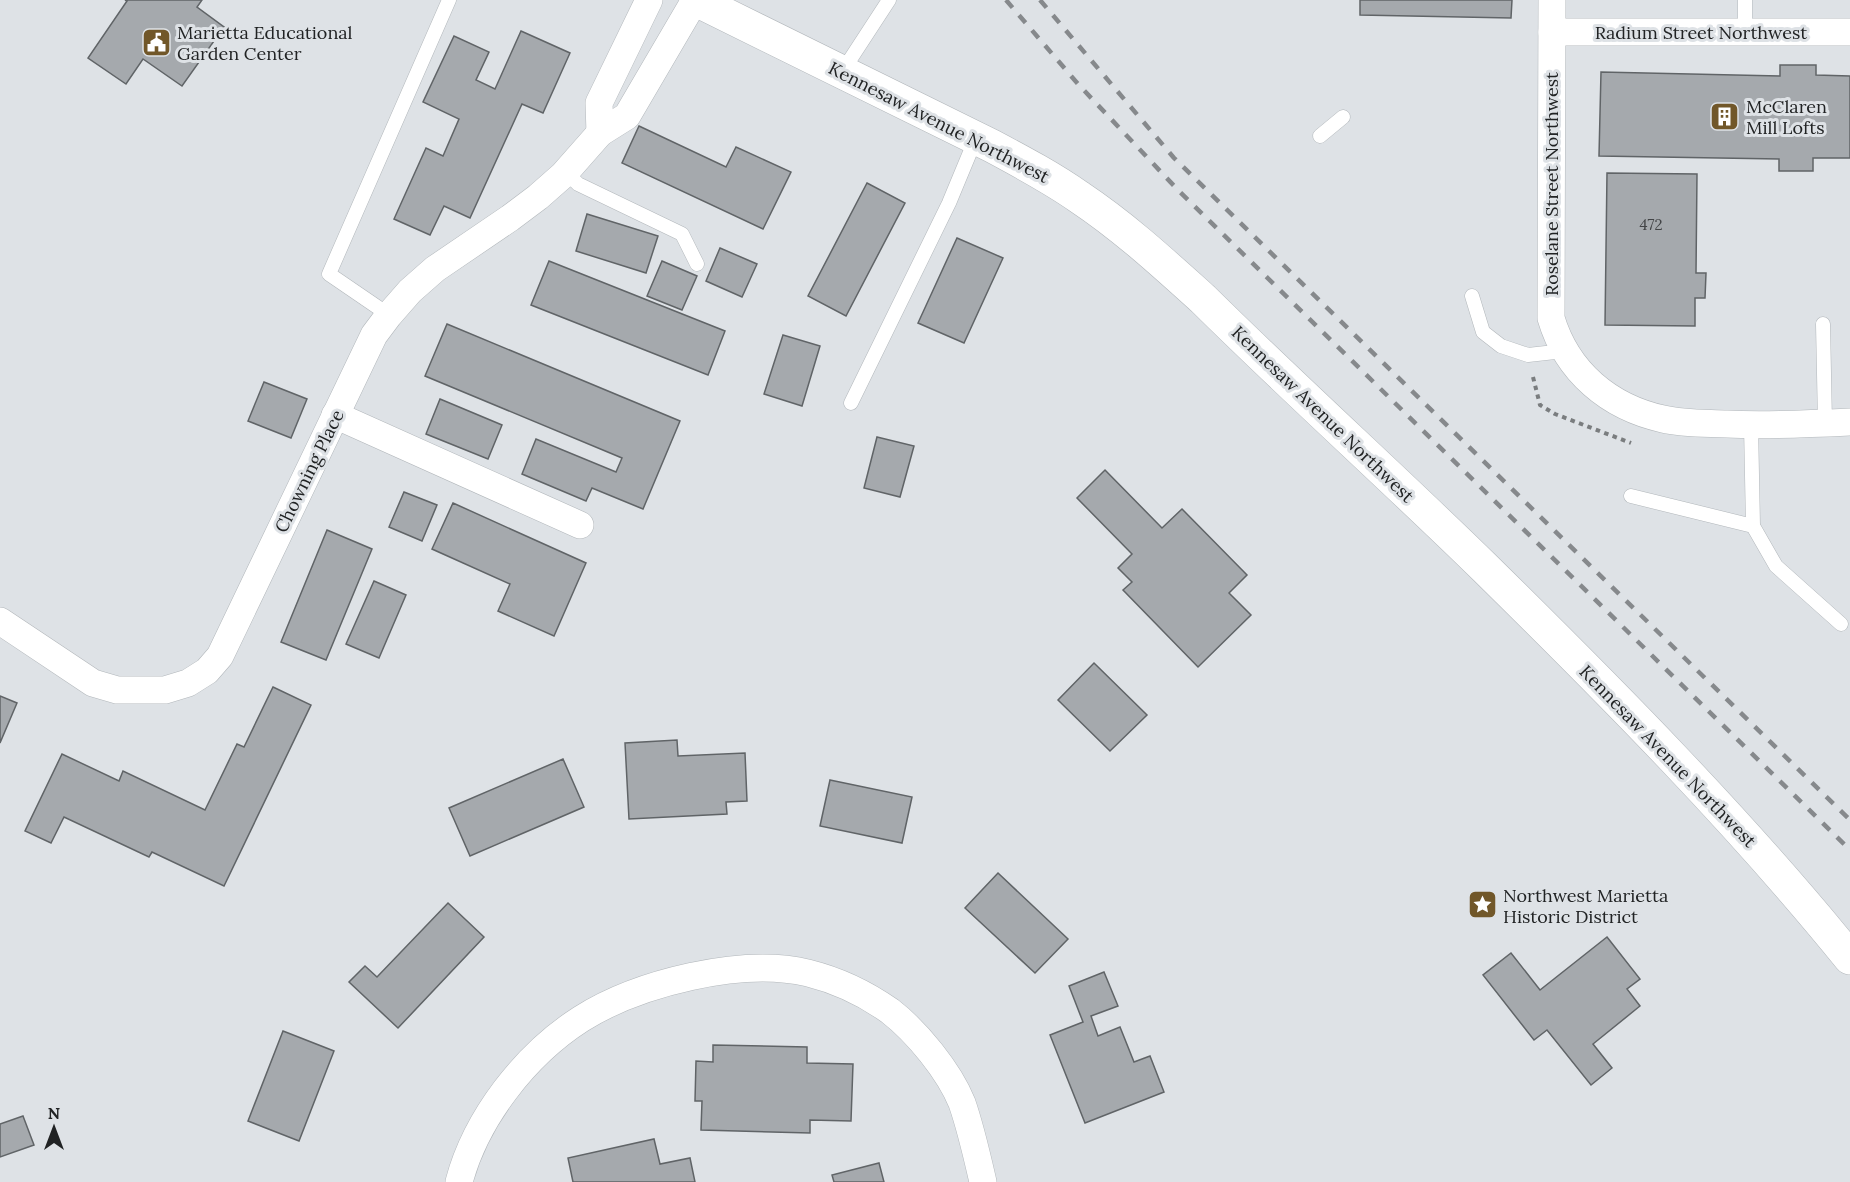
<svg xmlns="http://www.w3.org/2000/svg" width="1850" height="1182" font-family="Lora,serif">
<style>
.building{fill:#a5a9ad;stroke:#606467;stroke-width:1.5}
.lines{fill:none;stroke-linecap:round;stroke-linejoin:round}
.lane-casing{stroke:#b2b7bb;stroke-width:15}
.street-casing{stroke:#b2b7bb;stroke-width:28}
.secondary-casing{stroke:#b2b7bb;stroke-width:34}
.path{stroke:#7a7d7f;stroke-width:4;stroke-dasharray:4.5 4.5;stroke-linecap:butt}
.lane{stroke:#fff;stroke-width:14}
.street{stroke:#fff;stroke-width:27}
.secondary{stroke:#fff;stroke-width:33}
.rail{stroke:#86898c;stroke-width:4.5;stroke-dasharray:10 10;stroke-linecap:butt}
.labels{text-anchor:middle;dominant-baseline:central;stroke-width:6;stroke-linejoin:round;paint-order:stroke}
.number-label{font-size:15px;fill:#424446}
.poi-label{font-size:18px;fill:#212324;stroke:#dee2e6;text-anchor:start}
.street-label{font-size:18px;fill:#212324;stroke:#dee2e6}
</style>
<rect width="100%" height="100%" fill="#dee2e6"/>
<g class="building">
<path d="M 125,0 L 202,0 L 197,7 L 224,27 L 182,86 L 143,59 L 126,84 L 88,58 L 127,1 Z"/>
<path d="M 1360,0 L 1512,0 L 1511,18 L 1360,15 Z"/>
<path d="M 521,31 L 570,53 L 543,113 L 522,104 L 470,218 L 444,206 L 430,235 L 394,219 L 426,148 L 443,156 L 459,119 L 423,102 L 454,36 L 489,52 L 476,80 L 495,89 Z"/>
<path d="M 1780,65 L 1816,65 L 1816,75 L 1850,76 L 1850,158 L 1813,158 L 1813,171 L 1779,171 L 1779,159 L 1599,156 L 1601,72 L 1780,76 Z"/>
<path d="M 639,126 L 726,167 L 736,147 L 791,172 L 763,229 L 622,163 Z"/>
<path d="M 1607,173 L 1697,174 L 1696,273 L 1706,273 L 1705,298 L 1695,298 L 1695,326 L 1605,325 Z"/>
<path d="M 867,183 L 905,203 L 846,316 L 808,296 Z"/>
<path d="M 587,214 L 658,236 L 646,273 L 576,251 Z"/>
<path d="M 957,238 L 1003,258 L 964,343 L 918,323 Z"/>
<path d="M 720,248 L 757,264 L 742,297 L 706,281 Z"/>
<path d="M 549,261 L 725,331 L 708,375 L 531,305 Z"/>
<path d="M 662,261 L 697,276 L 682,310 L 647,296 Z"/>
<path d="M 447,324 L 680,421 L 643,509 L 592,488 L 586,501 L 522,474 L 536,439 L 616,472 L 622,458 L 425,376 Z"/>
<path d="M 783,335 L 820,346 L 802,406 L 764,394 Z"/>
<path d="M 264,382 L 307,399 L 291,438 L 248,421 Z"/>
<path d="M 440,399 L 502,425 L 488,459 L 426,434 Z"/>
<path d="M 877,437 L 914,446 L 900,497 L 864,488 Z"/>
<path d="M 1105,470 L 1162,528 L 1182,509 L 1247,575 L 1229,593 L 1251,615 L 1198,667 L 1123,590 L 1132,582 L 1118,568 L 1132,554 L 1077,498 Z"/>
<path d="M 404,492 L 437,505 L 422,541 L 389,527 Z"/>
<path d="M 453,503 L 586,563 L 554,636 L 498,611 L 510,584 L 432,549 Z"/>
<path d="M 327,530 L 372,549 L 326,660 L 281,642 Z"/>
<path d="M 374,581 L 406,595 L 379,658 L 346,644 Z"/>
<path d="M 1094,663 L 1147,715 L 1110,751 L 1058,700 Z"/>
<path d="M 273,687 L 311,705 L 224,886 L 152,852 L 149,857 L 64,817 L 51,843 L 25,831 L 62,754 L 119,781 L 123,771 L 205,810 L 237,744 L 244,747 Z"/>
<path d="M 0,696 L 17,703 L 0,743 Z"/>
<path d="M 677,740 L 678,756 L 745,753 L 747,801 L 726,802 L 727,814 L 629,819 L 625,743 Z"/>
<path d="M 563,759 L 584,807 L 470,856 L 449,808 Z"/>
<path d="M 830,780 L 912,797 L 902,843 L 820,826 Z"/>
<path d="M 998,873 L 1068,939 L 1035,973 L 965,908 Z"/>
<path d="M 448,903 L 484,937 L 398,1028 L 349,982 L 365,966 L 377,977 Z"/>
<path d="M 1607,937 L 1640,979 L 1627,989 L 1640,1006 L 1593,1044 L 1612,1068 L 1591,1085 L 1547,1030 L 1534,1040 L 1483,975 L 1511,953 L 1540,990 Z"/>
<path d="M 1104,972 L 1118,1006 L 1091,1016 L 1098,1036 L 1120,1027 L 1134,1062 L 1150,1056 L 1164,1092 L 1085,1123 L 1050,1035 L 1083,1022 L 1069,986 Z"/>
<path d="M 283,1031 L 334,1051 L 299,1141 L 248,1121 Z"/>
<path d="M 713,1045 L 807,1047 L 807,1063 L 853,1064 L 851,1121 L 810,1120 L 810,1133 L 701,1130 L 702,1101 L 695,1101 L 696,1061 L 713,1062 Z"/>
<path d="M 23,1116 L 34,1145 L 0,1157 L 0,1124 Z"/>
<path d="M 654,1139 L 660,1164 L 690,1158 L 695,1182 L 573,1182 L 568,1158 Z"/>
<path d="M 879,1163 L 884,1182 L 834,1182 L 832,1175 Z"/>
</g>
<g class="lines">
<defs>
<g id="lane">
<path d="M 1745,0 L 1745,32"/>
<path d="M 842,72 L 889,0"/>
<path d="M 1320,136 L 1343,117"/>
<path d="M 566,172 L 578,184 L 682,234 L 697,264"/>
<path d="M 1472,296 L 1483,332 L 1501,346 L 1528,355 L 1564,351"/>
<path d="M 389,315 L 329,274 L 449,0"/>
<path d="M 1823,324 L 1825,423"/>
<path d="M 851,403 L 949,203 L 976,138"/>
<path d="M 1751,425 L 1753,526 L 1776,566 L 1841,624"/>
<path d="M 1631,496 L 1753,526"/>
</g>
<g id="street">
<path d="M 1552,0 L 1551,318 C 1567,372 1609,407 1663,419 C 1684,424 1706,423 1727,424 C 1768,426 1809,424 1850,422"/>
<path d="M 1552,32 L 1850,32"/>
<path d="M 600,133 L 599,103 L 649,0"/>
<path d="M 335,415 L 580,525"/>
<path d="M 0,621 L 93,683 L 117,690 L 165,690 L 188,683 L 207,671 L 220,656 L 374,335 L 389,315 L 410,291 L 435,269 L 510,218 L 538,197 L 563,175 L 600,133 L 627,116 L 695,0"/>
<path d="M 459,1182 C 476,1118 525,1055 581,1019 C 638,983 742,957 808,973 C 836,980 866,994 890,1011 C 917,1032 949,1071 962,1103 C 971,1129 977,1156 983,1182"/>
</g>
<path id="secondary" d="M 696,0 L 992,146 C 1022,162 1052,178 1079,197 C 1124,227 1163,263 1203,299 C 1296,391 1392,477 1485,568 C 1612,693 1738,820 1850,958"/>
</defs>
<use href="#lane" class="lane-casing"/>
<use href="#street" class="street-casing"/>
<use href="#secondary" class="secondary-casing"/>
<path class="path" d="M 1533,377 L 1540,405 L 1555,414 L 1631,443"/>
<use href="#lane" class="lane"/>
<use href="#street" class="street"/>
<use href="#secondary" class="secondary"/>
<g class="rail">
<path d="M 1006,0 L 1078,84 L 1177,189 L 1850,850"/>
<path d="M 1040,0 L 1174,158 L 1850,820"/>
</g>
</g>
<defs>
<symbol id="civic-square" viewBox="-11 -11 22 22"><rect x="-9" y="-9" width="18" height="18" rx="4" fill="#715729" stroke="#dee2e6"/><path d="M-.6-6.5H3V-4.5H.6V-3L4-1V1h2V6H-6V1h2V-1L-.6-3ZM-1.2 2.5V6h2.4V2.5Z" fill="#fff"/></symbol>
<symbol id="building-square" viewBox="-11 -11 22 22"><rect x="-9" y="-9" width="18" height="18" rx="4" fill="#715729" stroke="#dee2e6"/><path d="M-4-6H4V6H1V3H-1V6H-4ZM-2.5-4.3h1.7v1.8h-1.7ZM.8-4.3h1.7v1.8H.8ZM-2.5-1h1.7V.8h-1.7ZM.8-1h1.7V.8H.8Z" fill="#fff"/></symbol>
<symbol id="sight-square" viewBox="-11 -11 22 22"><rect x="-9" y="-9" width="18" height="18" rx="4" fill="#715729" stroke="#dee2e6"/><path d="M0-6L1.8-2.2L6-1.7L2.9 1.2L3.7 5.4L0 3.3L-3.7 5.4L-2.9 1.2L-6-1.7L-1.8-2.2Z" fill="#fff"/></symbol>
</defs>
<g fill-rule="evenodd">
<use href="#civic-square" x="140" y="26" width="33" height="33"/>
<use href="#building-square" x="1708" y="100" width="33" height="33"/>
<use href="#sight-square" x="1466" y="888" width="33" height="33"/>
</g>
<g class="labels">
<g class="number-label">
<text x="1651" y="224">472</text>
</g>
<g class="poi-label">
<text x="177" y="32">Marietta Educational<tspan x="177" dy="21">Garden Center</tspan></text>
<text x="1746" y="106">McClaren<tspan x="1746" dy="21">Mill Lofts</tspan></text>
<text x="1503" y="895">Northwest Marietta<tspan x="1503" dy="21">Historic District</tspan></text>
</g>
<g class="street-label">
<text x="1701" y="32">Radium Street Northwest</text>
<text transform="translate(939 122) rotate(27)">Kennesaw Avenue Northwest</text>
<text transform="translate(1551 184) rotate(-90)">Roselane Street Northwest</text>
<text transform="translate(1323 414) rotate(44)">Kennesaw Avenue Northwest</text>
<text transform="translate(309 471) rotate(-64)">Chowning Place</text>
<text transform="translate(1668 756) rotate(46)">Kennesaw Avenue Northwest</text>
</g>
</g>
<g transform="translate(54 1128)" stroke="#dee2e6" stroke-width="4.5" paint-order="stroke">
<path d="M0-4.5L10 22L0 15L-10 22Z" fill="#212324"/>
<text y="-9" font-size="16" font-weight="bold" text-anchor="middle" fill="#212324">N</text>
</g>
</svg>
